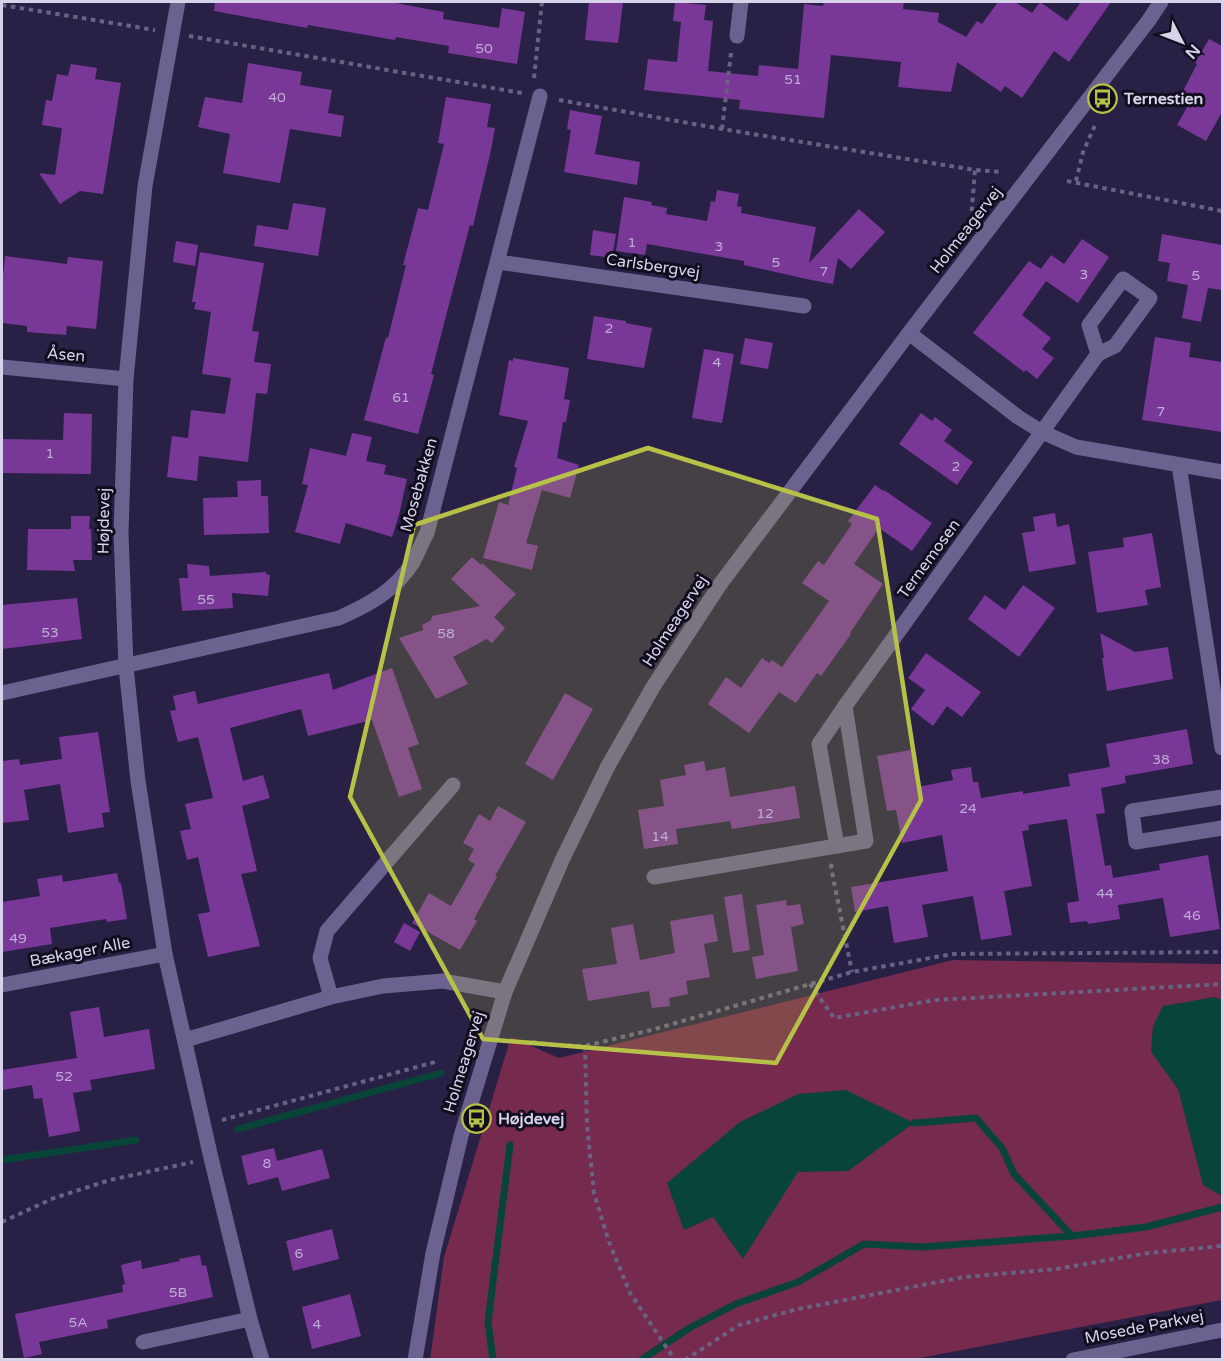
<svg xmlns="http://www.w3.org/2000/svg" width="1224" height="1361" font-family="'Varela Round',sans-serif">
<style>
.green{fill:#752a4e}
.water{fill:#084538}
.lines{fill:none;stroke-linecap:round;stroke-linejoin:round}
.stream{stroke:#084538;stroke-width:7}
.building{fill:#793898}
.path{stroke:#696282;stroke-width:4;stroke-dasharray:4.5 4.5;stroke-linecap:butt}
.minor{stroke:#6b628f;stroke-width:15}
.marked{fill:#b8c147;fill-opacity:0.2;stroke:#b8c147;stroke-width:4.5;stroke-linejoin:round}
.labels{text-anchor:middle;dominant-baseline:central;stroke-width:6;stroke-linejoin:round;paint-order:stroke}
.number-label{font-size:14px;fill:#bfacd6}
.poi-label{font-size:16px;font-weight:bold;fill:#d6d2ea;stroke:#110d1e;text-anchor:start}
.street-label{font-size:16px;fill:#d6d2ea;stroke:#110d1e}
</style>
<rect width="100%" height="100%" fill="#292045"/>
<path class="green" d="M 953,960 L 1222,964 L 1222,1300 L 915,1359 L 430,1360 L 444,1257 L 511,1037 L 559,1058 Z"/>
<g class="water">
<path d="M 1215,997 L 1222,1000 L 1222,1196 L 1203,1185 L 1178,1089 L 1151,1052 L 1153,1026 L 1163,1006 Z"/>
<path d="M 846,1090 L 914,1123 L 848,1171 L 798,1172 L 743,1259 L 713,1217 L 684,1230 L 667,1183 L 740,1122 L 798,1094 Z"/>
</g>
<g class="lines">
<g class="stream">
<path d="M 914,1123 L 976,1118 L 1002,1148 L 1014,1174 L 1072,1236"/>
<path d="M 238,1129 L 441,1073"/>
<path d="M 2,1160 L 136,1140"/>
<path d="M 493,1360 L 488,1322 L 510,1145"/>
<path d="M 641,1360 L 691,1327 L 736,1304 L 798,1282 L 864,1244 L 922,1247 L 1072,1236 L 1146,1227 L 1222,1207"/>
</g>
</g>
<g class="building">
<path d="M 215,2 L 390,2 L 444,12 L 443,19 L 499,28 L 502,8 L 525,12 L 517,64 L 448,53 L 449,46 L 396,37 L 395,40 L 308,25 L 307,28 L 214,11 Z"/>
<path d="M 589,2 L 623,2 L 618,43 L 585,40 Z"/>
<path d="M 675,2 L 706,5 L 704,20 L 713,21 L 708,71 L 758,76 L 759,65 L 798,69 L 804,4 L 823,6 L 824,2 L 904,2 L 903,9 L 939,13 L 938,22 L 966,37 L 977,21 L 982,24 L 998,2 L 1015,2 L 1032,13 L 1040,2 L 1067,21 L 1081,2 L 1111,2 L 1069,62 L 1054,51 L 1022,98 L 1005,86 L 1001,92 L 957,62 L 951,92 L 898,87 L 901,62 L 831,55 L 824,118 L 739,109 L 740,100 L 644,90 L 648,59 L 677,62 L 681,22 L 673,21 Z"/>
<path d="M 1209,39 L 1222,46 L 1222,112 L 1206,141 L 1177,125 L 1190,102 L 1180,97 L 1197,64 L 1195,63 Z"/>
<path d="M 248,63 L 302,72 L 300,85 L 332,90 L 328,113 L 344,116 L 341,137 L 290,129 L 280,183 L 223,173 L 230,134 L 198,127 L 205,97 L 242,103 Z"/>
<path d="M 71,64 L 97,68 L 95,79 L 121,83 L 103,194 L 80,191 L 60,204 L 39,173 L 55,175 L 62,129 L 61,128 L 42,125 L 46,100 L 52,101 L 57,74 L 68,76 Z"/>
<path d="M 446,97 L 491,104 L 487,127 L 495,128 L 491,150 L 473,226 L 470,225 L 447,312 L 431,374 L 434,375 L 418,434 L 364,420 L 386,337 L 388,338 L 406,265 L 403,265 L 418,208 L 428,210 L 444,144 L 438,143 Z"/>
<path d="M 570,110 L 602,116 L 595,154 L 640,162 L 637,185 L 564,172 L 571,130 L 567,129 Z"/>
<path d="M 717,190 L 739,194 L 737,206 L 742,207 L 741,213 L 816,227 L 809,263 L 859,209 L 885,232 L 851,269 L 838,258 L 833,284 L 811,280 L 744,265 L 744,261 L 647,244 L 645,255 L 616,251 L 624,197 L 652,202 L 651,205 L 667,208 L 666,214 L 707,221 L 711,201 L 715,202 Z"/>
<path d="M 293,203 L 326,208 L 318,256 L 254,246 L 257,225 L 288,230 Z"/>
<path d="M 593,230 L 616,234 L 612,258 L 590,255 Z"/>
<path d="M 1162,234 L 1222,245 L 1222,290 L 1208,288 L 1201,322 L 1182,318 L 1188,285 L 1167,281 L 1170,263 L 1158,261 Z"/>
<path d="M 1082,239 L 1109,257 L 1078,303 L 1046,281 L 1022,315 L 1051,338 L 1042,349 L 1054,358 L 1037,379 L 1026,370 L 1024,372 L 973,333 L 1029,261 L 1041,269 L 1051,255 L 1064,264 Z"/>
<path d="M 176,241 L 198,245 L 195,266 L 173,262 Z"/>
<path d="M 200,252 L 264,263 L 252,331 L 259,332 L 254,362 L 271,364 L 267,394 L 256,393 L 248,462 L 199,456 L 197,481 L 167,477 L 172,436 L 188,438 L 191,410 L 225,414 L 231,378 L 202,374 L 211,312 L 194,309 L 196,302 L 192,302 Z"/>
<path d="M 5,256 L 67,264 L 68,257 L 103,261 L 96,329 L 67,326 L 66,335 L 27,332 L 27,326 L 2,323 L 2,286 Z"/>
<path d="M 594,316 L 626,321 L 626,323 L 652,328 L 644,368 L 587,359 Z"/>
<path d="M 1155,337 L 1191,343 L 1189,357 L 1222,362 L 1222,432 L 1142,420 Z"/>
<path d="M 745,338 L 773,343 L 768,369 L 740,364 Z"/>
<path d="M 704,349 L 734,354 L 722,423 L 692,418 Z"/>
<path d="M 513,358 L 569,368 L 564,399 L 570,400 L 566,422 L 563,422 L 557,458 L 579,465 L 570,498 L 542,490 L 526,543 L 538,546 L 532,570 L 483,558 L 499,502 L 508,505 L 517,468 L 514,467 L 528,421 L 499,415 L 509,360 L 513,361 Z"/>
<path d="M 64,413 L 92,414 L 91,474 L 2,473 L 3,439 L 63,440 Z"/>
<path d="M 921,413 L 932,421 L 935,417 L 952,430 L 944,441 L 973,462 L 957,485 L 899,444 Z"/>
<path d="M 352,433 L 372,437 L 366,461 L 386,465 L 384,474 L 407,479 L 399,515 L 392,537 L 346,523 L 340,544 L 295,532 L 308,485 L 302,484 L 310,448 L 346,456 Z"/>
<path d="M 261,480 L 261,496 L 268,496 L 269,533 L 204,535 L 203,498 L 238,497 L 237,481 Z"/>
<path d="M 875,485 L 883,491 L 884,490 L 932,523 L 912,551 L 879,528 L 854,564 L 883,584 L 850,633 L 851,634 L 821,676 L 817,673 L 796,703 L 779,692 L 749,733 L 708,704 L 726,677 L 741,688 L 762,658 L 769,663 L 772,660 L 782,667 L 829,601 L 802,583 L 818,561 L 824,565 L 852,524 L 848,521 Z"/>
<path d="M 1055,513 L 1057,527 L 1069,524 L 1076,564 L 1029,572 L 1022,533 L 1035,531 L 1033,517 Z"/>
<path d="M 71,516 L 90,516 L 89,529 L 91,529 L 92,560 L 73,560 L 75,571 L 27,570 L 28,529 L 71,529 Z"/>
<path d="M 1152,533 L 1161,587 L 1145,590 L 1148,605 L 1097,613 L 1088,552 L 1124,547 L 1123,538 Z"/>
<path d="M 472,557 L 481,565 L 482,563 L 516,594 L 494,617 L 505,628 L 492,643 L 487,639 L 453,657 L 468,684 L 436,699 L 399,638 L 423,630 L 422,625 L 431,620 L 432,616 L 480,606 L 451,579 Z"/>
<path d="M 187,564 L 209,566 L 210,576 L 266,572 L 266,574 L 270,575 L 268,596 L 232,593 L 233,608 L 182,611 L 179,578 L 188,578 Z"/>
<path d="M 1023,585 L 1055,608 L 1019,657 L 968,619 L 985,595 L 1005,610 Z"/>
<path d="M 77,598 L 82,639 L 2,649 L 2,605 Z"/>
<path d="M 1100,633 L 1135,652 L 1168,647 L 1173,679 L 1107,691 L 1102,658 L 1104,658 Z"/>
<path d="M 926,653 L 981,692 L 962,717 L 947,706 L 933,726 L 911,709 L 925,690 L 908,678 Z"/>
<path d="M 392,668 L 419,744 L 408,748 L 422,789 L 399,797 L 372,720 L 308,736 L 301,709 L 230,728 L 243,781 L 263,775 L 270,798 L 242,806 L 257,871 L 241,874 L 260,946 L 208,957 L 198,914 L 210,912 L 198,857 L 187,860 L 180,831 L 191,829 L 185,804 L 213,798 L 198,737 L 178,742 L 170,711 L 176,710 L 173,696 L 195,691 L 198,704 L 329,673 L 333,690 Z"/>
<path d="M 565,693 L 593,709 L 553,780 L 525,764 Z"/>
<path d="M 1187,729 L 1193,764 L 1125,776 L 1126,783 L 1101,788 L 1105,813 L 1096,814 L 1105,866 L 1111,865 L 1113,878 L 1160,870 L 1159,864 L 1208,855 L 1220,929 L 1170,937 L 1163,898 L 1118,905 L 1120,919 L 1088,924 L 1087,921 L 1070,923 L 1067,903 L 1079,901 L 1067,819 L 1028,825 L 1029,830 L 1022,831 L 1032,886 L 1004,891 L 1012,935 L 981,940 L 973,896 L 922,905 L 928,937 L 894,943 L 888,906 L 855,912 L 851,887 L 948,871 L 942,835 L 902,843 L 896,810 L 887,811 L 877,756 L 911,750 L 918,787 L 953,780 L 951,770 L 971,767 L 973,782 L 978,782 L 981,798 L 1023,791 L 1023,794 L 1070,786 L 1068,774 L 1110,767 L 1106,744 Z"/>
<path d="M 98,732 L 110,812 L 102,813 L 104,827 L 68,833 L 60,784 L 24,790 L 29,820 L 2,823 L 2,761 L 19,759 L 20,765 L 62,759 L 59,737 Z"/>
<path d="M 704,761 L 706,771 L 725,767 L 730,797 L 795,786 L 800,818 L 732,829 L 730,821 L 676,829 L 678,844 L 644,849 L 638,810 L 664,806 L 660,780 L 686,775 L 684,765 Z"/>
<path d="M 498,806 L 526,822 L 495,876 L 497,877 L 474,919 L 477,921 L 460,950 L 412,923 L 429,893 L 451,906 L 475,864 L 468,860 L 474,849 L 463,843 L 479,814 L 490,821 Z"/>
<path d="M 117,873 L 119,883 L 121,883 L 127,919 L 107,922 L 106,919 L 50,928 L 52,944 L 2,952 L 2,902 L 40,896 L 37,879 L 62,875 L 63,882 Z"/>
<path d="M 742,894 L 750,950 L 733,953 L 724,897 Z"/>
<path d="M 786,900 L 787,906 L 800,904 L 804,924 L 791,927 L 798,971 L 756,979 L 752,957 L 764,955 L 756,905 Z"/>
<path d="M 713,914 L 718,941 L 704,944 L 710,977 L 686,981 L 688,994 L 669,998 L 670,1006 L 652,1008 L 649,991 L 588,1001 L 582,969 L 617,964 L 611,928 L 633,924 L 640,960 L 675,953 L 670,921 Z"/>
<path d="M 404,923 L 420,932 L 410,951 L 394,942 Z"/>
<path d="M 99,1007 L 104,1037 L 149,1029 L 155,1069 L 90,1080 L 92,1090 L 73,1093 L 80,1131 L 49,1137 L 42,1098 L 34,1099 L 32,1085 L 2,1090 L 2,1070 L 77,1058 L 70,1012 Z"/>
<path d="M 274,1148 L 277,1161 L 322,1149 L 330,1178 L 282,1191 L 278,1177 L 248,1185 L 241,1156 Z"/>
<path d="M 332,1229 L 339,1259 L 293,1271 L 286,1241 Z"/>
<path d="M 200,1255 L 202,1266 L 206,1265 L 213,1297 L 107,1320 L 108,1328 L 39,1342 L 42,1354 L 24,1358 L 15,1314 L 123,1292 L 122,1285 L 125,1284 L 121,1265 L 141,1260 L 142,1269 L 180,1261 L 179,1259 Z"/>
<path d="M 350,1294 L 361,1336 L 312,1349 L 302,1307 Z"/>
</g>
<g class="lines">
<g class="path">
<path d="M 2,5 L 155,30"/>
<path d="M 189,36 L 522,93"/>
<path d="M 534,78 L 542,2"/>
<path d="M 559,100 L 722,129 L 975,170 L 1002,172"/>
<path d="M 722,129 L 731,53"/>
<path d="M 1067,181 L 1222,211"/>
<path d="M 1076,181 L 1083,152 L 1096,123"/>
<path d="M 971,220 L 975,170"/>
<path d="M 832,864 L 831,867 L 852,972"/>
<path d="M 810,984 L 834,1018 L 935,1000 L 1222,984"/>
<path d="M 532,1042 L 555,1045 L 585,1046 L 655,1029 L 852,972 L 953,954 L 1222,952"/>
<path d="M 585,1046 L 587,1125 L 594,1193 L 609,1242 L 630,1293 L 673,1357 L 675,1360"/>
<path d="M 222,1120 L 439,1061"/>
<path d="M 2,1222 L 54,1198 L 110,1180 L 193,1162"/>
<path d="M 685,1360 L 739,1325 L 798,1309 L 964,1277 L 1057,1269 L 1148,1253 L 1222,1246"/>
</g>
<g class="minor">
<path d="M 178,2 L 145,186 L 126,379 L 121,533 L 126,667 L 138,781 L 165,954 L 211,1158 L 250,1319 L 262,1360"/>
<path d="M 737,36 L 741,2"/>
<path d="M 498,262 L 804,306"/>
<path d="M 909,333 L 1018,417 L 1042,432 L 1076,447 L 1222,472"/>
<path d="M 2,367 L 126,379"/>
<path d="M 1179,465 L 1222,748"/>
<path d="M 2,693 L 339,618 C 368,605 395,591 413,562 C 418,553 422,542 427,533 L 540,96"/>
<path d="M 1222,797 L 1132,811 L 1136,842 L 1222,828"/>
<path d="M 837,846 L 819,744 L 845,706"/>
<path d="M 654,877 L 866,841 L 845,706 L 1098,354 L 1115,346 L 1150,298 L 1123,279 L 1089,325 L 1098,354"/>
<path d="M 2,985 L 165,954"/>
<path d="M 331,997 L 320,958 L 327,931 L 453,785"/>
<path d="M 185,1040 L 331,997 L 383,986 L 443,981 L 505,992"/>
<path d="M 143,1342 L 250,1319"/>
<path d="M 415,1360 L 433,1253 L 461,1136 L 505,992 L 563,858 L 608,766 L 653,687 L 721,583 L 909,333 L 1149,20 L 1161,2"/>
<path d="M 1073,1360 L 1222,1330"/>
</g>
</g>
<path class="marked" d="M 648,448 L 877,519 L 921,800 L 776,1063 L 483,1039 L 350,797 L 414,525 Z"/>
<defs>
<symbol id="bus-ring" viewBox="-11 -11 22 22"><circle r="9.5" fill="#110d1e" stroke="#b8c147" stroke-width="1.5"/><path d="M-5-6H5V4H4V6H2V4H-2V6H-4V4H-5ZM-3.5-4V0h7V-4ZM-3.5 1.2v1.5H-2V1.2ZM2 1.2v1.5H3.5V1.2Z" fill="#b8c147"/></symbol>
</defs>
<g fill-rule="evenodd">
<use href="#bus-ring" x="1086" y="82" width="33" height="33"/>
<use href="#bus-ring" x="460" y="1102" width="33" height="33"/>
</g>
<g class="labels">
<g class="number-label">
<text x="484" y="48">50</text>
<text x="793" y="79">51</text>
<text x="277" y="97">40</text>
<text x="632" y="242">1</text>
<text x="719" y="246">3</text>
<text x="776" y="262">5</text>
<text x="824" y="271">7</text>
<text x="1084" y="274">3</text>
<text x="1196" y="275">5</text>
<text x="609" y="328">2</text>
<text x="717" y="362">4</text>
<text x="401" y="397">61</text>
<text x="1161" y="411">7</text>
<text x="50" y="453">1</text>
<text x="956" y="466">2</text>
<text x="206" y="599">55</text>
<text x="50" y="632">53</text>
<text x="446" y="633">58</text>
<text x="1161" y="759">38</text>
<text x="968" y="808">24</text>
<text x="765" y="813">12</text>
<text x="660" y="836">14</text>
<text x="1105" y="893">44</text>
<text x="1192" y="915">46</text>
<text x="18" y="938">49</text>
<text x="64" y="1076">52</text>
<text x="267" y="1163">8</text>
<text x="299" y="1253">6</text>
<text x="178" y="1292">5B</text>
<text x="78" y="1322">5A</text>
<text x="317" y="1324">4</text>
</g>
<g class="poi-label">
<text x="1124" y="99">Ternestien</text>
<text x="498" y="1119">Højdevej</text>
</g>
<g class="street-label">
<text transform="translate(966 230) rotate(-52)">Holmeagervej</text>
<text transform="translate(653 266) rotate(8)">Carlsbergvej</text>
<text transform="translate(66 355) rotate(5)">Åsen</text>
<text transform="translate(419 485) rotate(-74)">Mosebakken</text>
<text transform="translate(104 521) rotate(-89)">Højdevej</text>
<text transform="translate(929 559) rotate(-54)">Ternemosen</text>
<text transform="translate(675 621) rotate(-57)">Holmeagervej</text>
<text transform="translate(80 952) rotate(-11)">Bækager Alle</text>
<text transform="translate(464 1062) rotate(-73)">Holmeagervej</text>
<text transform="translate(1144 1327) rotate(-11)">Mosede Parkvej</text>
</g>
</g>
<rect width="1224" height="1361" fill="none" stroke="#d6d2ea" stroke-width="6"/>
<g transform="translate(1182 42) rotate(132)" stroke="#110d1e" stroke-width="4.5" paint-order="stroke">
<path d="M0-4.5L10 22L0 15L-10 22Z" fill="#d6d2ea"/>
<text y="-9" font-size="16" font-weight="bold" text-anchor="middle" fill="#d6d2ea">N</text>
</g>
</svg>
